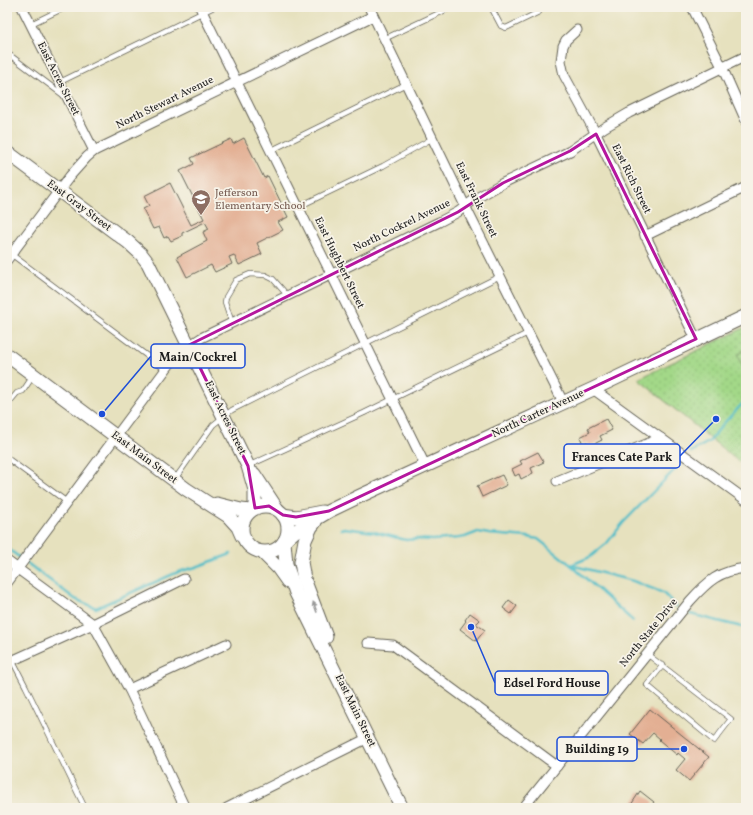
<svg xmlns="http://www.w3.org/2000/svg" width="753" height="815" font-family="Vollkorn,serif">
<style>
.grass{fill:url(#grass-dots);stroke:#607a52}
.garden{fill:#a3d888;stroke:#607a52}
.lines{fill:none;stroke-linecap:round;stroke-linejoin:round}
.stream{stroke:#4fbdc8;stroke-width:2.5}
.building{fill:#e3af93}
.lane-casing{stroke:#636155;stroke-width:6}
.street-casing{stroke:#636155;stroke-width:11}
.secondary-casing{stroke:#636155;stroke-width:15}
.lane{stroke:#fff;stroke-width:4.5}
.street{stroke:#fff;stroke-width:9}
.secondary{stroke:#fff;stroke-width:13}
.oneway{fill:#999}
.marked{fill:none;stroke:#b5179e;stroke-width:3;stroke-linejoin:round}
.labels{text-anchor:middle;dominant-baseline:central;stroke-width:3.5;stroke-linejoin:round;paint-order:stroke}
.street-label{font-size:11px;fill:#1c1c1c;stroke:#f7f3e8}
.education-label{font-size:11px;fill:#785e54;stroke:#f7f3e8;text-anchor:start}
.leader{fill:none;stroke:#1d4ed8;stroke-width:1.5}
.callout-dot{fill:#1d4ed8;stroke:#f7f3e8;stroke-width:1.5}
.callout{fill:#f7f3e8;stroke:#1d4ed8;stroke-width:1.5}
.callout-label{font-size:12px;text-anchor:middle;font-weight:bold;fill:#1c1c1c}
</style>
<defs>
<pattern id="grass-dots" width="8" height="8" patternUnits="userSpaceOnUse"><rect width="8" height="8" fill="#a3d888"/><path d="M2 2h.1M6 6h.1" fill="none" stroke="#8cb975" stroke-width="1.8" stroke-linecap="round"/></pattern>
</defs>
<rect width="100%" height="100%" fill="#f7f3e8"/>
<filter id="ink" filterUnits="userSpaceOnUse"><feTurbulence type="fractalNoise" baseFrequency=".025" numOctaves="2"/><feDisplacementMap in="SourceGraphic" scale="8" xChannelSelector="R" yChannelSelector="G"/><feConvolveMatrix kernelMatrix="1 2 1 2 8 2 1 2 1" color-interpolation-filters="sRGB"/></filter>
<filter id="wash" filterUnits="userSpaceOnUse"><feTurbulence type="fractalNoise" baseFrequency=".012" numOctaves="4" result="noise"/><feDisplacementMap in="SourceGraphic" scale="16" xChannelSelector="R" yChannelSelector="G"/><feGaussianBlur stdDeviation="0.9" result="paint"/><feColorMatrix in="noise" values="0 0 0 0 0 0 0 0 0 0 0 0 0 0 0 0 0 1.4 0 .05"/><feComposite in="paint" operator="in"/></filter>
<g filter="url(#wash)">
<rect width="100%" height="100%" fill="#e6e1be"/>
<path class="grass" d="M 746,327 L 746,459 L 739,462 L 638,379 Z"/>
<path class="garden" d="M 746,349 L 746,372 L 737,355 Z"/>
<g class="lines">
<g class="stream">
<path d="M 691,452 L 710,441 L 722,425 L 746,400"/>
<path d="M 341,529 L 344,528 L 374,532 L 406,540 L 417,539 L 433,540 L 459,538 L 465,537 L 478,532 L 489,534 L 528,537 L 538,539 L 571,565 L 633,581 L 663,593 L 676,606"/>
<path d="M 7,548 L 75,599 L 96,608 L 178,572 L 196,567 L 231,554"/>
<path d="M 690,614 L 746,628"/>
<path d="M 633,621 L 571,565 L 590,557 L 607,543 L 623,523 L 683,461"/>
</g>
</g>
<g id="blocks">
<g class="building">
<path d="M 244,138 L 264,178 L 268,176 L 288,217 L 278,222 L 283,230 L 257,243 L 262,254 L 239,265 L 234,255 L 229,257 L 232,264 L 215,272 L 211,265 L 187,277 L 177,257 L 207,241 L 203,232 L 209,229 L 205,222 L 182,233 L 182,236 L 171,241 L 168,236 L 164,238 L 159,227 L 153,229 L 143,209 L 149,206 L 144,196 L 170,183 L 191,225 L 204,219 L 180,171 L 194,164 L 191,158 L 231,139 L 233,144 Z"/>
<path d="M 606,419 L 612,430 L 600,436 L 602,440 L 590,446 L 587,442 L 583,444 L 580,437 L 590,432 L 588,428 Z"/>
<path d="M 538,452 L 544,462 L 531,468 L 533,473 L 521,479 L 519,474 L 515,476 L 512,469 L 522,464 L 520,461 Z"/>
<path d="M 502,475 L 507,485 L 482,497 L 477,486 Z"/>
<path d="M 509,600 L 517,606 L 511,614 L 503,608 Z"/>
<path d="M 470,613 L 480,620 L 476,624 L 485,630 L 476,641 L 460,629 L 466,621 L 465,620 Z"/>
<path d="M 650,709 L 709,757 L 689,781 L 676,770 L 685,759 L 678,753 L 677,755 L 659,740 L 660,739 L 653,733 L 643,744 L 630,734 Z"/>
<path d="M 640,791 L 654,802 L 650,808 L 625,808 L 627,806 L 629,808 Z"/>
</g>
</g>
</g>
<g filter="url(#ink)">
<use href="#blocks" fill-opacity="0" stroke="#636155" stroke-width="1"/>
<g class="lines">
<defs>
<g id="lane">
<path d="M 491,7 L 501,26 L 506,28 L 539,12"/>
<path d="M 31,24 L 66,7"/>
<path d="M 384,39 L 452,7"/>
<path d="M 7,53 L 63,95"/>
<path d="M 60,82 L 214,7"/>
<path d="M 270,151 L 406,84"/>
<path d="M 298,207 L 383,166 L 433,138"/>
<path d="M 7,251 L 166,370"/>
<path d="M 232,323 L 225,302 L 226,297 L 236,280 L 250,274 L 265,275 L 273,279 L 288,296"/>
<path d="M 7,405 L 17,393 L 23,391 L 33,376"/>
<path d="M 7,458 L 67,502"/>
<path d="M 250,465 L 364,413 L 528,333"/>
<path d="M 175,479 L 213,425 L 232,410 L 500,276"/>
<path d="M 647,654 L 731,719 L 714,741 L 647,685 L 663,665"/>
<path d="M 7,657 L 12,660 L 26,687 L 85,808"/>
</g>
<g id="street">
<path d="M 22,7 L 94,151"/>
<path d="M 200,7 L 425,465"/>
<path d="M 369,7 L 470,216 L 563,402"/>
<path d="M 692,7 L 722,67 L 746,121"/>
<path d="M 577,30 L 566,40 L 563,46 L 561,61 L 564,75 L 596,134 L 696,339"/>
<path d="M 645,236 L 746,187"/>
<path d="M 7,260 L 70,176 L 87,157 L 94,151 L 373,16"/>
<path d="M 593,389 L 746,500"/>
<path d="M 557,481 L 661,438"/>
<path d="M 7,561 L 93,624 L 129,689 L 185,808"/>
<path d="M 7,583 L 178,353 L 201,338 L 439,222 L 458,212 L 475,199 L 503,183 L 570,151 L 605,127 L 629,113 L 746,56"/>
<path d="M 368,643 L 393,645 L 557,766"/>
<path d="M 7,663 L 93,624 L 184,579"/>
<path d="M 129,689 L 226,644"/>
<path d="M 227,808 L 368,738"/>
<path d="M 523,808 L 690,601 C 708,581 719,571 746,568"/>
</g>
<g id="secondary">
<path d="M 7,152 L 128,242 L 141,254 L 148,263 L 248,466 L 255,490 L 255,508"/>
<path d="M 7,355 L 186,489 L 228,516 L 238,527 L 242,536"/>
<path d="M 254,474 L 277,509"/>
<path d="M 217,504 L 241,510 L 250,511"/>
<circle cx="265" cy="529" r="23"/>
<path d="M 283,515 L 296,517 L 322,512"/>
<path d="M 315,522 L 311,527 L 305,540 L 301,562 L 304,579 L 326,637"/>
<path d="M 286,539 L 294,532 L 329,511 L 360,496 L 593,389 L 746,316"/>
<path d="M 284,542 L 286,564 L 296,593 L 402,808"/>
<path d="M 263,553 L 278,568 L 288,582"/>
</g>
</defs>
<use href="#lane" class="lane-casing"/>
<use href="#street" class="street-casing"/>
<use href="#secondary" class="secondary-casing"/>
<use href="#lane" class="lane"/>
<use href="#street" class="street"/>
<use href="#secondary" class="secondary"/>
</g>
<defs><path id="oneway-solid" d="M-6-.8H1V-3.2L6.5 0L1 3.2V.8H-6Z"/></defs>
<use class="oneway" href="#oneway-solid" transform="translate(315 607) rotate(-110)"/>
</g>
<path class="marked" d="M 596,134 L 696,339 L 329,511 L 296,517 L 283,515 L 269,506 L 255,508 L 248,466 L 189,345 L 458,212 L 503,183 L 570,151 Z"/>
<defs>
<symbol id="school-pin" viewBox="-11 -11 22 30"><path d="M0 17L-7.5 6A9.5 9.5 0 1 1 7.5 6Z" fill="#8d6e63" stroke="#f7f3e8"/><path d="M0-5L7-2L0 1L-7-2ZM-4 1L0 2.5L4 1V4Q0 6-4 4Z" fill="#fff"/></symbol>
</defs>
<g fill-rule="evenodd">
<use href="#school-pin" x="190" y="188" width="22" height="30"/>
</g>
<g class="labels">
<g class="street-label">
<text transform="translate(58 79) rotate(63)">East Acres Street</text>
<text transform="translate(165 103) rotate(-26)">North Stewart Avenue</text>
<text transform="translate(631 179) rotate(64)">East Rich Street</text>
<text transform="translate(476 200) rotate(64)">East Frank Street</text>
<text transform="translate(79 206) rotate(37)">East Gray Street</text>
<text transform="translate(402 226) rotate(-26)">North Cockrel Avenue</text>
<text transform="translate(339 263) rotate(64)">East Hughbert Street</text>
<text transform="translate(538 414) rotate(-25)">North Carter Avenue</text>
<text transform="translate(225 418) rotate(64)">East Acres Street</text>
<text transform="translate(144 458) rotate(37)">East Main Street</text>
<text transform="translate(649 633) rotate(-51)">North State Drive</text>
<text transform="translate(355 711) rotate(64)">East Main Street</text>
</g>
<g class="education-label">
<text x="215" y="193">Jefferson<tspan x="215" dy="13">Elementary School</tspan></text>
</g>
</g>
<path class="leader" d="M102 414L151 356M716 419L680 456M471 627L495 683M684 749L637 749"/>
<g class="callout-dot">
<circle cx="102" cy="414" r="4"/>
<circle cx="716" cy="419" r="4"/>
<circle cx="471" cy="627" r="4"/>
<circle cx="684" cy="749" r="4"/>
</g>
<g class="callout">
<rect x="151" y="344" width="94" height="24" rx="4"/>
<rect x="564" y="444" width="116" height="24" rx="4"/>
<rect x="495" y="671" width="113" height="24" rx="4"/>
<rect x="557" y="737" width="80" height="24" rx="4"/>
</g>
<g class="callout-label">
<text x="198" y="361">Main/Cockrel</text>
<text x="622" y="461">Frances Cate Park</text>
<text x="552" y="687">Edsel Ford House</text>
<text x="597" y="753">Building 19</text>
</g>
<rect width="753" height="815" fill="none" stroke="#f7f3e8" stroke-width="24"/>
</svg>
